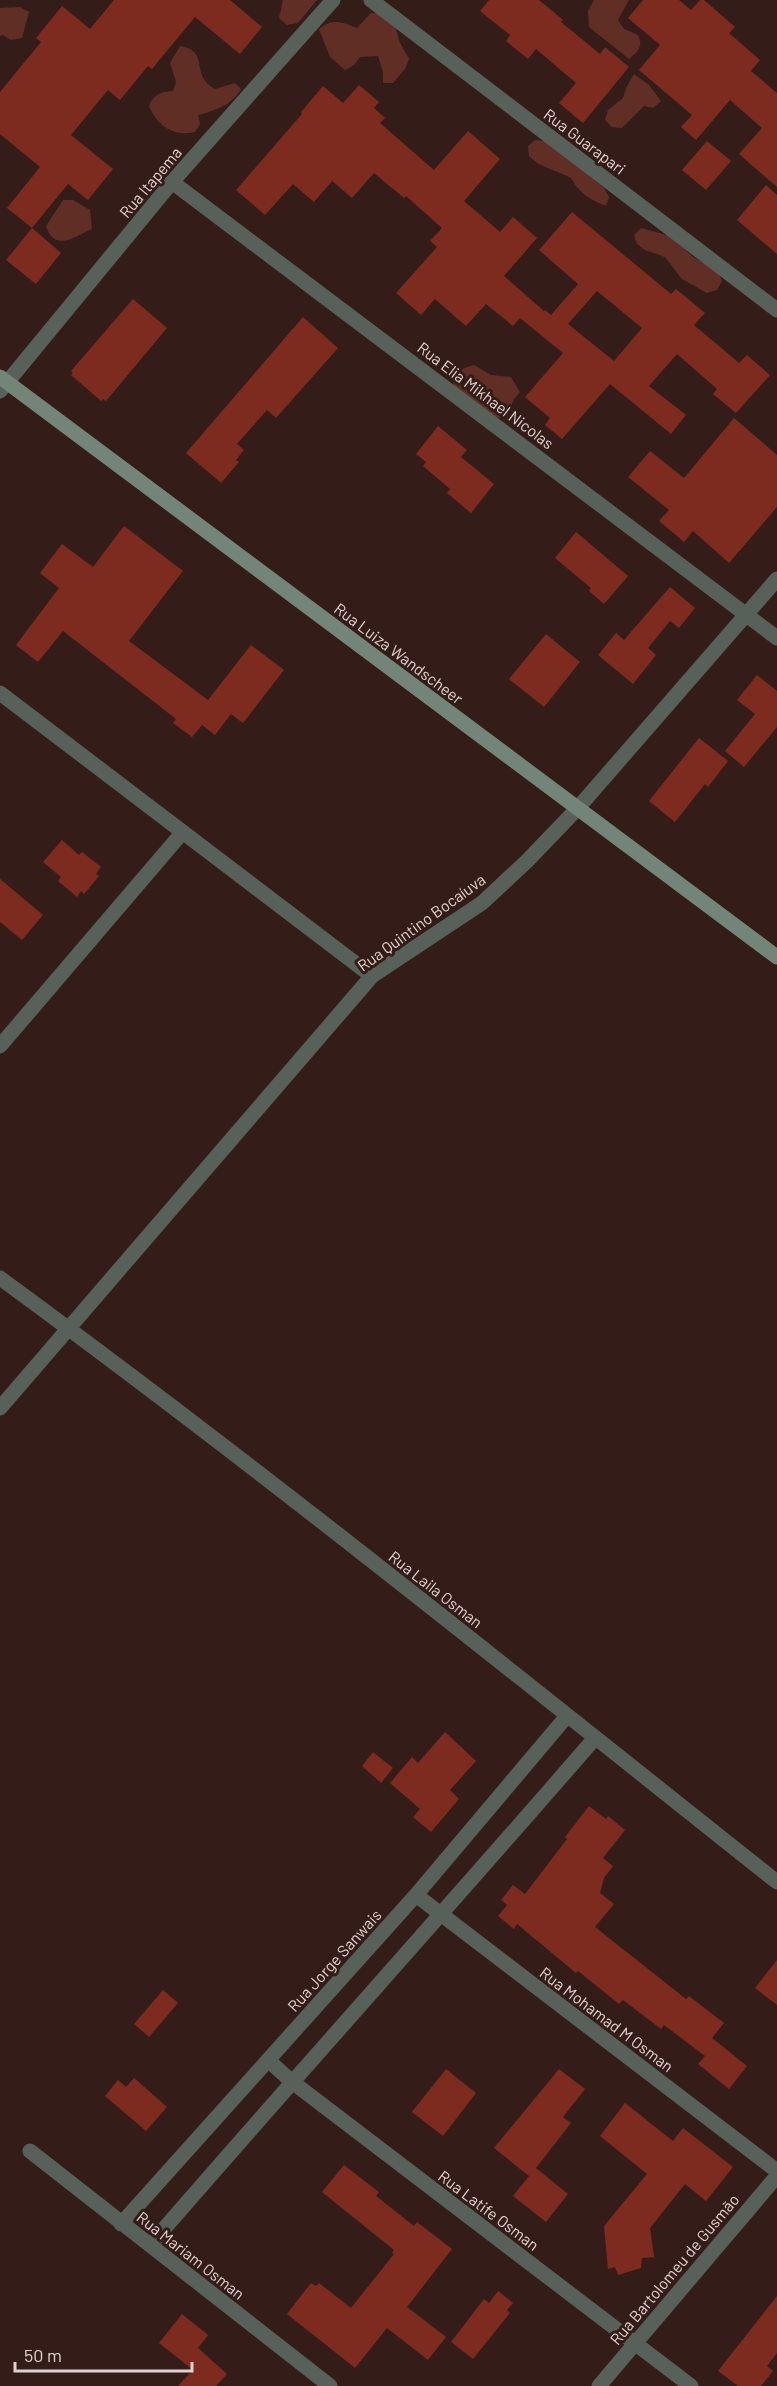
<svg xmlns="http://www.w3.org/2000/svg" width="777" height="2386" font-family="Barlow,sans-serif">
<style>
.green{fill:#602e25}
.building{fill:#7d2b1e;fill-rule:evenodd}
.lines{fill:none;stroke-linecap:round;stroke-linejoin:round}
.street{stroke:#57615a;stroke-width:15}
.secondary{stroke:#738479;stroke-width:15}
.labels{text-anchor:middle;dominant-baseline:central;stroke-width:6;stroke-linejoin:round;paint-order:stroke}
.street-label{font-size:16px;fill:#e1d0cd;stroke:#341d19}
</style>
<rect width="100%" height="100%" fill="#341d19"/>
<g class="green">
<path d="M 283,0 L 317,0 L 298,23 L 287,25 L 279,18 Z"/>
<path d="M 594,0 L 629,0 L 618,20 L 624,29 L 638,35 C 644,47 637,52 629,59 L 589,27 L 588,11 Z"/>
<path d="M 20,7 L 29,12 L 22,38 L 11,40 L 3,35 L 0,36 L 0,8 Z"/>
<path d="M 371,13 L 380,13 L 395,26 L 400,43 L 409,59 L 405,69 L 393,83 L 383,83 L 383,72 L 378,56 L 360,57 L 354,65 L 345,70 L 330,57 L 319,29 C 333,18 341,22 357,28 Z"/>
<path d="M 180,46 C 211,51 189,75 215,89 L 235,83 L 241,89 C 231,106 216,110 198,115 L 200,124 L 195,132 C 174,137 157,126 149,106 C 154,94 160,92 173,91 L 176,82 L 170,63 Z"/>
<path d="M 634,74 L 649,85 L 661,101 L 653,108 L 644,106 L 622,128 L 612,127 L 605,120 L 608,110 L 623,98 L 626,88 Z"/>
<path d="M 535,140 L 545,141 L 553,146 L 604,188 L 609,197 L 606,206 C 588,198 581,195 571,178 C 556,170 541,168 529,156 L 528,146 Z"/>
<path d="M 63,200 L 73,200 L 90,210 L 92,229 C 75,236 55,253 46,226 Z"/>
<path d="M 641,228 L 670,236 L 692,256 L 718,272 L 722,281 L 717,290 L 707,293 L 682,279 L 665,257 L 645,250 L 637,244 L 634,235 Z"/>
<path d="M 474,365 L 491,375 L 511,377 L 520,392 L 514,399 L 507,417 L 496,418 L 458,391 L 453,383 C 456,371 462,368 474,365 Z"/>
</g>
<g class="building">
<path d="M 114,0 L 230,0 L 262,27 L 240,54 L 195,17 L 152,69 L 148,66 L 120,100 L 108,90 L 71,135 L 113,169 L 88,200 L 68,184 L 32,228 L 7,208 L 40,167 L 0,134 L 0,92 L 41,42 L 36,38 L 62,6 L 90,29 Z"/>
<path d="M 489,0 L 539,0 L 563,20 L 561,22 L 600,54 L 605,47 L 629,67 L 583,123 L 559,103 L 576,83 L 536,49 L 528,59 L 506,41 L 510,35 L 480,11 Z"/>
<path d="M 643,0 L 679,0 L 691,10 L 700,0 L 704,0 L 735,27 L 729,33 L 760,60 L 751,71 L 777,93 L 777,187 L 739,154 L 762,128 L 730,100 L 696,140 L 681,127 L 692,115 L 639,70 L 660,45 L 628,18 Z"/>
<path d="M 359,85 L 379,102 L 374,108 L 385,118 L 380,123 L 434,170 L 468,131 L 500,159 L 464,201 L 500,232 L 513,217 L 537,238 L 504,276 L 544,311 L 545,310 L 551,315 L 578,284 L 539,250 L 572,212 L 671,294 L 676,289 L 705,313 L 694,325 L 739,363 L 747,355 L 770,375 L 736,413 L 713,394 L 717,389 L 677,354 L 649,386 L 686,415 L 671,434 L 610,384 L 562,439 L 545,425 L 550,418 L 525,397 L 563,353 L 520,318 L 513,326 L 486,304 L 466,326 L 435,299 L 421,315 L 396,293 L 437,247 L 430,241 L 442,228 L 406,196 L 404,198 L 374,173 L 352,198 L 332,181 L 314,202 L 293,184 L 265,215 L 236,190 L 302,114 L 301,112 L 323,86 L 343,103 ZM 597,291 L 642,328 L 614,361 L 568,324 Z"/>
<path d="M 707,141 L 731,161 L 706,190 L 682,170 Z"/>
<path d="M 766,185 L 777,195 L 777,254 L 737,220 Z"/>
<path d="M 32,228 L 61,253 L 36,284 L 6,260 Z"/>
<path d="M 133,299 L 167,328 L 106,401 L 103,399 L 101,401 L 71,375 L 73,373 L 71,371 Z"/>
<path d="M 303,317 L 338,348 L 276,418 L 267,410 L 237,444 L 244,450 L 236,460 L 239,462 L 221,483 L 186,453 Z"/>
<path d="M 734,418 L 777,455 L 777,507 L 729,563 L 693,531 L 684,542 L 659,521 L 669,510 L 628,477 L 650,451 L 684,478 Z"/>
<path d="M 438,426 L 467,450 L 461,457 L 494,484 L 471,513 L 447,493 L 450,489 L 423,466 L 426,462 L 416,454 Z"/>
<path d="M 124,526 L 183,571 L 129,641 L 208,700 L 251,645 L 284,670 L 243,723 L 231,714 L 215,735 L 202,725 L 192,737 L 173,723 L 176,719 L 63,631 L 38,662 L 16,645 L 59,588 L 40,573 L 62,544 L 93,567 Z"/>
<path d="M 576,532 L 628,576 L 604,604 L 589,591 L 591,588 L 555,558 Z"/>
<path d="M 670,587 L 695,608 L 679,628 L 670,621 L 648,648 L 656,655 L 633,684 L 598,655 L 616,633 L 624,640 Z"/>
<path d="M 546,634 L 580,662 L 544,707 L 509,679 Z"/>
<path d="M 757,675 L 777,691 L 777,727 L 744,767 L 725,751 L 755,714 L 737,700 Z"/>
<path d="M 699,738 L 728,761 L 708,787 L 705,784 L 675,822 L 649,801 Z"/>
<path d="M 62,840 L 79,855 L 82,852 L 101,867 L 96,874 L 99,876 L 84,894 L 81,891 L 77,897 L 58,881 L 61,877 L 43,862 Z"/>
<path d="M 0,879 L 43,915 L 22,940 L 0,922 Z"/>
<path d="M 445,1732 L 476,1761 L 450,1790 L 459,1799 L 431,1832 L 413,1817 L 420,1809 L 390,1783 L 412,1757 L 418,1763 Z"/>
<path d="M 373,1752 L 393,1768 L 381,1783 L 362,1766 Z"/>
<path d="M 589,1806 L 606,1819 L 608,1816 L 625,1830 L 603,1858 L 613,1866 L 604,1878 L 600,1893 L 614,1904 L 595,1927 L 686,1999 L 689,1996 L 724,2023 L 712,2038 L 747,2066 L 729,2089 L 698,2064 L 705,2056 L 664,2025 L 661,2029 L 623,2000 L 619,2004 L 578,1971 L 576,1973 L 517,1924 L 514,1929 L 498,1916 L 507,1905 L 501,1900 L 513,1885 L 525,1894 L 567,1839 L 565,1837 Z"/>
<path d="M 777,1960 L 777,2005 L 755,1988 Z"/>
<path d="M 163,1990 L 178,2003 L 149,2037 L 134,2024 Z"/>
<path d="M 446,2069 L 476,2093 L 443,2136 L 412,2112 Z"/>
<path d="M 559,2069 L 585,2089 L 563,2117 L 571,2123 L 536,2168 L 568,2194 L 546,2222 L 513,2196 L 529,2176 L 494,2148 Z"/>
<path d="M 134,2078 L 167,2107 L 146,2131 L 105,2096 L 118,2080 L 126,2087 Z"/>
<path d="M 625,2103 L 673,2141 L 683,2128 L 733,2167 L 706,2201 L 685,2184 L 650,2228 L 654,2257 L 642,2258 L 641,2268 L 618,2275 L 615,2267 L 608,2269 L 604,2226 L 647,2174 L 600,2136 Z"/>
<path d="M 344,2165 L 379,2192 L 376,2196 L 414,2226 L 417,2222 L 452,2249 L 407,2307 L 446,2337 L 428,2360 L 387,2328 L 355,2368 L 287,2314 L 311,2283 L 316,2286 L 319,2283 L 351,2308 L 394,2254 L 392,2253 L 394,2250 L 322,2192 Z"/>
<path d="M 498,2291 L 513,2303 L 507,2310 L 510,2313 L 473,2359 L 451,2342 L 484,2299 L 489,2303 Z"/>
<path d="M 777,2296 L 777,2353 L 767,2366 L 773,2371 L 761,2386 L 738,2386 L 718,2371 Z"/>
<path d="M 182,2314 L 208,2335 L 198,2348 L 227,2374 L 216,2386 L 178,2386 L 193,2370 L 159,2343 Z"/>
</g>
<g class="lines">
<g class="street">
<path d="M 371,0 L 777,310"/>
<path d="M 172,182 L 777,638"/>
<path d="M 0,391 L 172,182 L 333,0"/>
<path d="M 0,693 L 372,976"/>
<path d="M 0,1046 L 182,833"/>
<path d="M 0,1278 C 265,1472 520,1678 777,1882"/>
<path d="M 0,1408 L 372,976 L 482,903 L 527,861 L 577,809 L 777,579"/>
<path d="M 416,1895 L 777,2171"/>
<path d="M 268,2060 L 291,2081 L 691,2386"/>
<path d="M 30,2151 L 330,2386"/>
<path d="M 121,2224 L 416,1895 L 567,1716"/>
<path d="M 150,2245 C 297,2075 448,1908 595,1738"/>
<path d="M 599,2386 L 777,2176"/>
</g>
<path class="secondary" d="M 0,377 L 777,957"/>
</g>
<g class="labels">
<g class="street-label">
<text transform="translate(585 141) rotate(37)">Rua Guarapari</text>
<text transform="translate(150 182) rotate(-50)">Rua Itapema</text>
<text transform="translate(486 395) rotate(37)">Rua Elia Mikhael Nicolas</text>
<text transform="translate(399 653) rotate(37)">Rua Luiza Wandscheer</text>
<text transform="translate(421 922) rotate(-36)">Rua Quintino Bocaíuva</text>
<text transform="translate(436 1589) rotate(38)">Rua Laila Osman</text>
<text transform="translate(334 1960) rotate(-48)">Rua Jorge Sanwais</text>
<text transform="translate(607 2019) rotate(37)">Rua Mohamad M Osman</text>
<text transform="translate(489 2210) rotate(37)">Rua Latife Osman</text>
<text transform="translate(191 2255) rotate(38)">Rua Mariam Osman</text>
<text transform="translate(674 2269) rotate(-50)">Rua Bartolomeu de Gusmão</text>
</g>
</g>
<path d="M15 2362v9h177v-9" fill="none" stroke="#e1d0cd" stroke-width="3"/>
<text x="24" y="2362" font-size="18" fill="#e1d0cd" stroke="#341d19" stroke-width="4.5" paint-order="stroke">50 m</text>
</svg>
